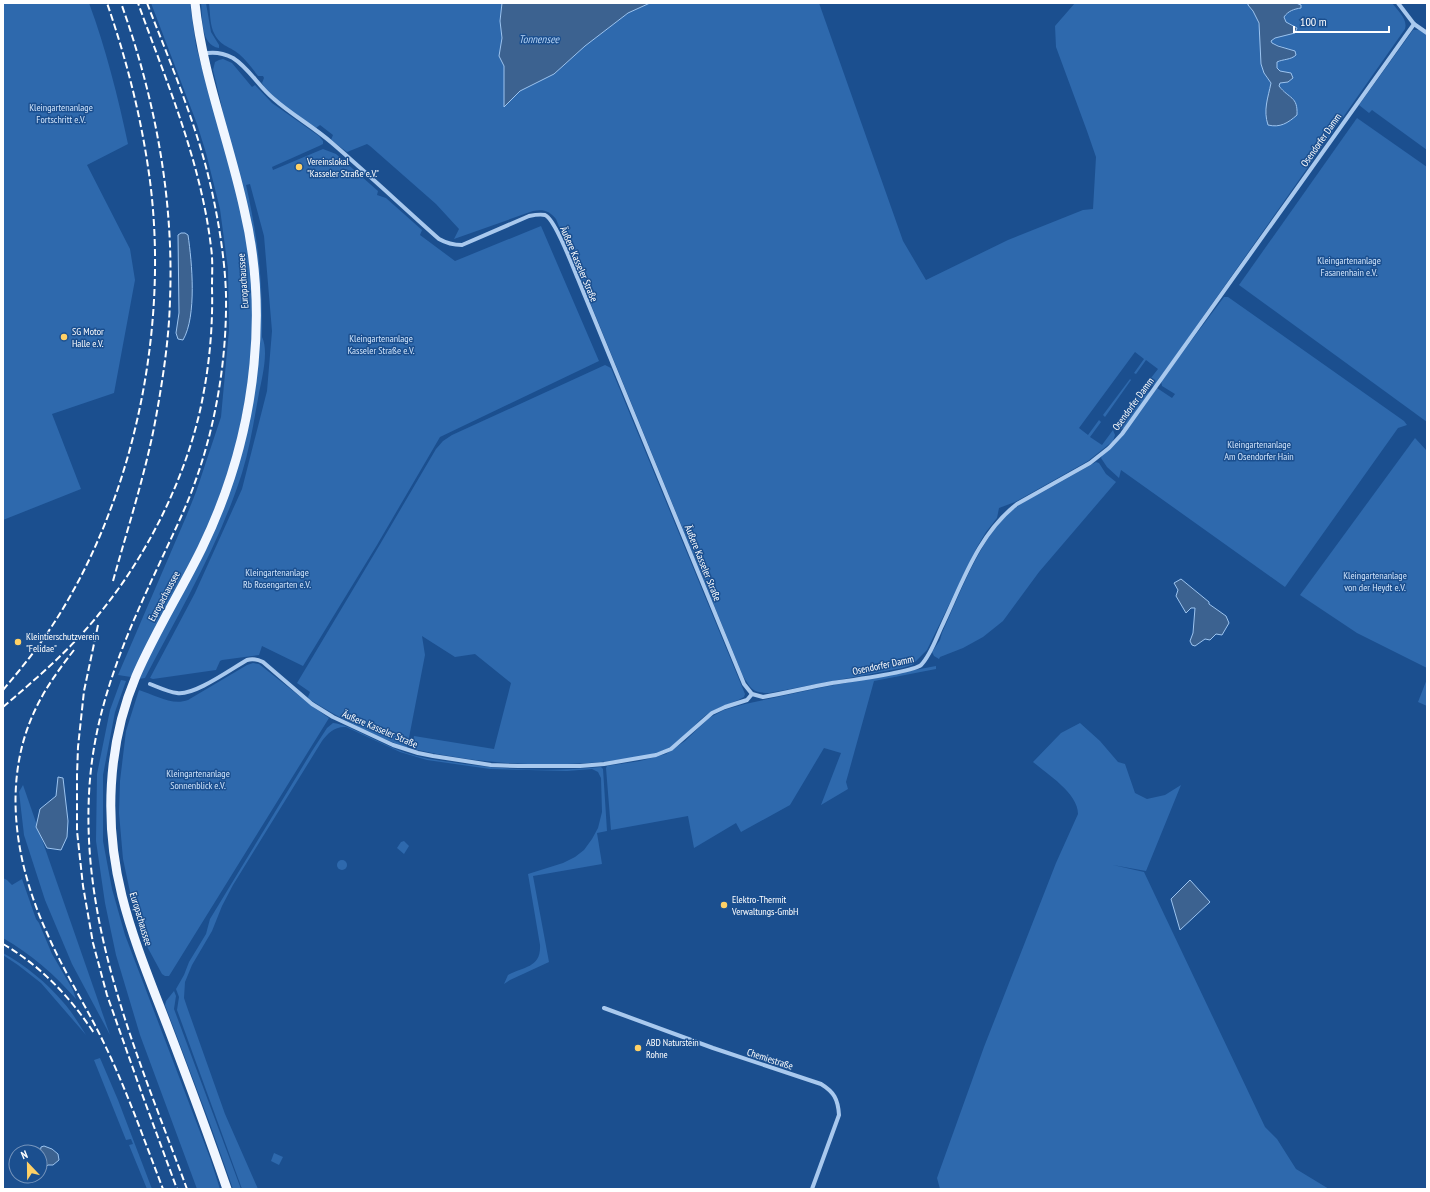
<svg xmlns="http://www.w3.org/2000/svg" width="1430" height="1192" font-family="'PT Sans Narrow',sans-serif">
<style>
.green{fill:#2e69ad}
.water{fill:#3c6290;stroke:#9cc4f0}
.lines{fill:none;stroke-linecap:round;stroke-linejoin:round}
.street{stroke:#a9c9ee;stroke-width:4}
.primary{stroke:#f0f6ff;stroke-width:9}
.rail{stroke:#fff;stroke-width:2;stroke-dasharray:7 3;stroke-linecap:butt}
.poi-dot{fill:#ffd166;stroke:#1b4f8f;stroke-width:1.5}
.labels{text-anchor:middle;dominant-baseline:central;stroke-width:3;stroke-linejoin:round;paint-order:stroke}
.park-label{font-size:10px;fill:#cfe3fa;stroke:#1b4f8f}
.street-label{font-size:10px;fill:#fff;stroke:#1b4f8f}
.poi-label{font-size:10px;fill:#fff;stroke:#1b4f8f;text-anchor:start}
.water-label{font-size:11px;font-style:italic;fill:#b5d3f5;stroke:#1b4f8f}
</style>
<rect width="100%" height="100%" fill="#1b4f8f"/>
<g class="green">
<path d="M 3,3 L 89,3 C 106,49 118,97 128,144 L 87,165 L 130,249 L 135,280 L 114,393 L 52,414 L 81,489 L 3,520 Z"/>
<path d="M 151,3 L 190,3 L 196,46 L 236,189 L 246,234 L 252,286 L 252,343 L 249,383 L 233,458 L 208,527 L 131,677 L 118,675 L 186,517 L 196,492 L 221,417 L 229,330 L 228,269 L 220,209 L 206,153 L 197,124 Z"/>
<path d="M 201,3 L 206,3 L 211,32 L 219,45 L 219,48 C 200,45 203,18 201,3 Z"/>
<path d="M 209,3 L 502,3 L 500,21 L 502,38 L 499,56 L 504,66 L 504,107 L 520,91 L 554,74 L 585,46 L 628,13 L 650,3 L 819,3 L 903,241 L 926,280 L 1008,240 L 1083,210 L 1093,209 L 1096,157 L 1087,131 L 1056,47 L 1055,26 L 1075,3 L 1248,3 L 1248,5 C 1267,24 1257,49 1264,72 C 1265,76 1269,80 1271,83 L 1269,93 L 1293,98 L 1287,94 L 1279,86 L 1280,83 L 1288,82 L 1293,78 L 1291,73 L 1280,72 L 1277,68 L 1277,62 L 1289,58 L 1295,51 L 1272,43 L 1271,41 L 1274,38 L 1295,33 L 1297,28 L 1286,22 L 1284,17 C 1288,11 1294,9 1301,8 L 1301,5 L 1296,3 L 1392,3 C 1398,11 1408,19 1405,29 L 1155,385 L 1152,386 L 1147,383 L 1158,369 L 1146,360 L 1136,374 L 1134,373 L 1144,359 L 1135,352 L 1079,428 L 1088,435 L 1099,420 L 1101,422 L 1090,437 L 1102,445 L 1113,430 L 1115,435 L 1113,441 L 1088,461 L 1015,502 L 999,508 L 997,518 L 986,532 L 977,547 L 927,650 L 912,665 L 902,668 L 769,693 C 753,693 751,689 743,676 L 556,219 C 549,211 544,209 533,211 L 454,239 L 459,229 L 436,204 L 370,146 L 367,144 L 347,152 L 331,140 L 333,135 L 320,125 L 316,128 L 315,127 C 297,115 273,102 262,83 L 264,78 L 263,76 L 258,76 C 252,68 246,60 239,54 C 228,45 220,47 213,31 C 210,23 210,12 209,3 Z"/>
<path d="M 1413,30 L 1420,30 L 1427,35 L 1427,150 L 1372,110 L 1369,113 L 1359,105 Z"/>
<path d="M 223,59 L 232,63 L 252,87 L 255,85 L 272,103 L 319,136 L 323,141 L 323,144 L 319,146 L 272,167 L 273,170 L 323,149 L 336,154 L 378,191 L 377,195 L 386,198 L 422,230 L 420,235 L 455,261 L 541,226 L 599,361 L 440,437 L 377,545 L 303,666 L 262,646 L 259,655 L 222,660 L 220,661 L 216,670 L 153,679 L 150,678 L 195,593 L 242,489 L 267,391 L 272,331 L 264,236 L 250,184 L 246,185 C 258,238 263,282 262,337 C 269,351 262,378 259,393 C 254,420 250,447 242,473 C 220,543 179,613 145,678 L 139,679 L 234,478 L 260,306 L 221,103 L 213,70 L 215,62 L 219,60 Z"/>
<path d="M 1357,118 L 1427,167 L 1427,422 L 1239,285 Z"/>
<path d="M 1224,297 L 1228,297 L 1404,421 L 1407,425 L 1398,428 L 1285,587 L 1121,470 L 1119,478 L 1107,467 L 1101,458 L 1102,456 C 1124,435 1139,413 1157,388 L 1172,398 L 1175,394 L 1162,386 L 1161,381 Z"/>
<path d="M 605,365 L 611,368 L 745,694 L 744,697 C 732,704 718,706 706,715 C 692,726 682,742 665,750 C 650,756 633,758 617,760 C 549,769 480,764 413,749 L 412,747 L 414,736 L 494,749 L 511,683 L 475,654 L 455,657 L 422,636 L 425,655 L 407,748 C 373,735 340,719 309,699 L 308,697 L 310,692 L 297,683 L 379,546 L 436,449 L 443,441 L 452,435 Z"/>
<path d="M 1130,379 L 1131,380 L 1105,417 L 1103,415 Z"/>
<path d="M 1144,387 L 1148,390 L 1149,394 L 1124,428 L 1120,429 L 1116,426 Z"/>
<path d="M 1415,438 L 1427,451 L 1427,668 L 1357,633 L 1300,595 Z"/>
<path d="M 1096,462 L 1099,463 L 1106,474 L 1116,482 L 1039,572 L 1003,621 L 983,637 L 963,648 L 940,657 L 939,659 L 934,656 L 932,652 L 940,640 L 942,633 C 959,596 980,538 1011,511 C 1022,502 1035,496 1048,489 C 1064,480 1080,471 1096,462 Z"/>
<path d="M 253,663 L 259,664 L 312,706 L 329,718 L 169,976 L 165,976 L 162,974 L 143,939 L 135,908 L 132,910 L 133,906 L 123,859 L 119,813 L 120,781 L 126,731 L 139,690 C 155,695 172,706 188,700 L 247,665 Z"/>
<path d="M 936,666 L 936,669 L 874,681 L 846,782 L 848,789 L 821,805 L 841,753 L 824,748 L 790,805 L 741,832 L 736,823 L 694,848 L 688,816 L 611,830 L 606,768 L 607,766 L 640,761 L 666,754 L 685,741 L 709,718 L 724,710 L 745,704 L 824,687 Z"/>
<path d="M 1427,679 L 1427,706 L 1418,702 Z"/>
<path d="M 121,680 L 126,681 L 115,712 L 103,775 L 103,841 L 112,889 L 125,935 L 210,1158 L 220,1189 L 197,1189 L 140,1035 L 116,955 L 105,903 L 96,841 L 97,774 L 110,710 Z"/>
<path d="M 333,723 C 343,724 352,729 361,733 C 376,740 391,748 406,753 C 421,758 436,760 451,762 C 500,770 551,772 601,767 L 603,769 L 607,831 L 597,833 L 602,864 L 533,876 L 549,962 L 510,980 L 504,984 L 508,975 C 524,966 541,968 540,945 L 528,874 L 563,863 L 575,857 L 584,850 L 592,839 L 598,828 L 602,812 L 601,778 L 598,772 L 592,769 L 567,771 L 490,769 L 427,760 L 400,752 L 346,727 C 335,726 328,733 322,741 L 233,885 L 222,906 L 212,931 L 192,965 L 185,982 L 184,998 L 187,1007 L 225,1114 L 258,1189 L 242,1189 L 177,1010 L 179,997 L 176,989 L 184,975 L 189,962 L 206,934 L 210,919 L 312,751 L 327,728 Z"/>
<path d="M 1080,723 L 1100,741 L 1118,762 L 1125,764 L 1135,793 L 1147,799 L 1165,795 L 1181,785 L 1146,871 L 1113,865 L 1144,872 L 1265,1127 L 1277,1139 L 1296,1169 L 1329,1189 L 940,1189 L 937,1178 L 984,1047 L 1056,863 L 1078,814 C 1078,793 1047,774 1033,762 L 1061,733 Z"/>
<path d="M 23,785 L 110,1035 L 72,964 L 45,900 L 24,835 L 19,792 Z"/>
<path d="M 404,841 L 409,846 L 404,854 L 397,848 L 401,842 Z"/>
<circle cx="342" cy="865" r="5"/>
<path d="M 3,878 L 7,880 L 12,885 L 22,879 L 36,919 L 39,923 L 52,954 L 73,990 L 76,999 C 55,975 31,954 3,938 Z"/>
<path d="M 3,953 C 25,965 47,983 63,1002 C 72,1012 79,1024 86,1035 L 41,983 L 18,965 L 3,955 Z"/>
<path d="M 174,991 L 176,996 L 174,1009 L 241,1189 L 233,1189 L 210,1124 L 165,1005 L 166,1001 Z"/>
<path d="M 100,1058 L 118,1100 L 152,1189 L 147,1189 L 129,1145 L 133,1144 L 131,1139 L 126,1140 L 94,1060 Z"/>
<path d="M 274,1153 L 283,1157 L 279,1165 L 271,1161 Z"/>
</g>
<g class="water">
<path d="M 502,3 L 650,3 L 628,13 L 585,46 L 554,74 L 520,91 L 504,107 L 504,66 L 499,56 L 502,38 L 500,21 Z"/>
<path d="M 1248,3 L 1296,3 L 1301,5 L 1301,8 C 1294,9 1288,11 1284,17 L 1286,22 L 1297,28 L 1295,33 L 1275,38 L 1271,41 L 1272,43 L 1278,46 L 1295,51 L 1296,55 C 1291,60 1283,59 1277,62 L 1277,68 L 1280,71 L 1291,73 L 1293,78 L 1288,82 L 1280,83 L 1279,86 C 1289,99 1298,96 1297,115 C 1288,123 1280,128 1268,125 C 1263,110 1268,98 1271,83 L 1264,73 L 1261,64 L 1259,23 L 1253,11 L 1248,5 Z"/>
<path d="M 181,233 L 185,233 L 188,235 C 192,262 197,316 183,340 L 178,339 L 176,333 L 179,313 L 178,235 Z"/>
<path d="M 1181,579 L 1209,602 L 1209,604 L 1226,616 L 1229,623 L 1222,635 L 1216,634 L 1210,640 L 1205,639 L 1195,646 L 1192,645 L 1190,641 L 1193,633 L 1195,608 L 1191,608 L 1186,613 L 1176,596 L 1178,590 L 1174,583 Z"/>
<path d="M 58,777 L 63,778 L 68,821 L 67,837 L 61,850 L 47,848 L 36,827 L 40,809 L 56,796 Z"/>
<path d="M 1190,880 L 1210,902 L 1180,930 L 1171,899 Z"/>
<path d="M 44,1146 L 52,1149 L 58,1154 L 59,1160 L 53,1165 L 48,1165 L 43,1169 L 40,1167 L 40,1153 L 41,1147 Z"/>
</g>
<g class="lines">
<g class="street">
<path d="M 1398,3 L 1414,24 L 1427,33"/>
<path d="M 203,54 C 214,51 223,53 233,58 C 249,68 259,87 274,99 C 292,115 314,127 332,143 C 368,174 403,207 439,239 C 446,243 454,245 462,245 L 529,216 C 534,215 540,214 545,215 C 555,219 573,267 578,279 L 744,684 L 752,694 L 763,697 C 786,693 809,687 832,683 C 846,681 913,672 921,665 C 930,656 936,639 941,628 C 962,584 978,534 1017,504 L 1090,463 L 1109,448 L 1122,434 L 1414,24"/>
<path d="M 150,684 C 158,687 168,692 177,693 C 194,696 231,669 247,660 C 253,658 257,659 263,662 L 312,704 L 333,717 L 393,745 L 418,753 L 433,756 L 491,765 L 518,766 L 580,766 L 604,764 L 656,755 L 671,749 L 712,713 L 725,707 L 747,700 L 752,694"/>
<path d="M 604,1008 L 713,1048 L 821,1084 C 834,1092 838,1099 839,1115 L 812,1189"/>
</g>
<path class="primary" d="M 195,3 C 202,73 229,140 244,209 C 256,259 259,312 254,364 C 248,428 230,490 202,548 C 181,591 155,632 136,676 C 107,745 104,824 122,896 C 133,940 151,983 167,1025 C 188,1080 208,1134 227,1189"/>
<g class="rail">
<path d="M 147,3 C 168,57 191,111 206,167 C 216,205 225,255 226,295 C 227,359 216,425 194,485 C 185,510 173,534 162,558 C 126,635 93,708 89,794 C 82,932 140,1062 187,1189"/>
<path d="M 113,581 C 128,527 146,472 156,417 C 163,378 169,339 170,300 C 174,198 155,98 121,3"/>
<path d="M 98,625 L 84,691 L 78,747 L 77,775 L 77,831 L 83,886 L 93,943 L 107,995 L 142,1094 L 177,1189"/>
<path d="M 74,650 C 60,668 46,687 36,708 C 1,780 15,863 47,933 C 62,968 83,1001 100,1035 C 125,1085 143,1137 163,1189"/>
<path d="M 3,690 C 20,670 37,649 52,626 C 134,501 169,329 150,181 C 142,120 127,61 107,3"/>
<path d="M 3,707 C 37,678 71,649 99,614 C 148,555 189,472 203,396 C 210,360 213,323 212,287 C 212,274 213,260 211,247 C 201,162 167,83 138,3"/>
<path d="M 3,944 C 41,966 70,997 94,1033"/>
</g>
</g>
<g class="poi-dot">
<circle cx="299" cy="167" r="4"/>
<circle cx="64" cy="337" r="4"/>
<circle cx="18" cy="642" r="4"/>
<circle cx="724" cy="905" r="4"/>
<circle cx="638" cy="1048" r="4"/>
</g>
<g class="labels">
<g class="park-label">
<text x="61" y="107">Kleingartenanlage<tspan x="61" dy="12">Fortschritt e.V.</tspan></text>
<text x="1349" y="260">Kleingartenanlage<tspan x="1349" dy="12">Fasanenhain e.V.</tspan></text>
<text x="381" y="338">Kleingartenanlage<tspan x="381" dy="12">Kasseler Straße e.V.</tspan></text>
<text x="1259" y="444">Kleingartenanlage<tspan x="1259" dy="12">Am Osendorfer Hain</tspan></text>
<text x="277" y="572">Kleingartenanlage<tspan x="277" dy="12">Rb Rosengarten e.V.</tspan></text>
<text x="1375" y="575">Kleingartenanlage<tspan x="1375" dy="12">von der Heydt e.V.</tspan></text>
<text x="198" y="773">Kleingartenanlage<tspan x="198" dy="12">Sonnenblick e.V.</tspan></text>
</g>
<g class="street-label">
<text transform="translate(1321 140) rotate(-55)">Osendorfer Damm</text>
<text transform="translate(579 264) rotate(67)">Äußere Kasseler Straße</text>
<text transform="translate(243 281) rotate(-94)">Europachaussee</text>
<text transform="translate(1133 404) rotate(-54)">Osendorfer Damm</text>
<text transform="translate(703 563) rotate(68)">Äußere Kasseler Straße</text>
<text transform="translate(164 596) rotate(-62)">Europachaussee</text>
<text transform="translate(883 665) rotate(-12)">Osendorfer Damm</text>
<text transform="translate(380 729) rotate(23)">Äußere Kasseler Straße</text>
<text transform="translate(141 919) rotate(73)">Europachaussee</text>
<text transform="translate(770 1059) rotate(18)">Chemiestraße</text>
</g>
<g class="poi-label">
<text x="307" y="161">Vereinslokal<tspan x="307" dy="12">"Kasseler Straße e.V."</tspan></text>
<text x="72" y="331">SG Motor<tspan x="72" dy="12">Halle e.V.</tspan></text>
<text x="26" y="636">Kleintierschutzverein<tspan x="26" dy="12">"Felidae"</tspan></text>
<text x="732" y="899">Elektro-Thermit<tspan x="732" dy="12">Verwaltungs-GmbH</tspan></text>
<text x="646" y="1042">ABD Naturstein<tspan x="646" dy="12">Rohne</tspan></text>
</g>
<g class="water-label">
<text x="539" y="39">Tonnensee</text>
</g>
</g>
<rect width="1430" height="1192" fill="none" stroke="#ffffff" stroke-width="8"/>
<g transform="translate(28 1164) rotate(338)"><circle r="19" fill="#1b4f8f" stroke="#7695bc"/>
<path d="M0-3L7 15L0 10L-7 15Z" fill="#ffd166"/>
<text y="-6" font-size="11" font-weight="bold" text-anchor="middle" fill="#ffffff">N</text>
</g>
<path d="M1294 26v6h95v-6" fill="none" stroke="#ffffff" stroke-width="2"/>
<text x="1300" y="26" font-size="12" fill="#ffffff" stroke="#1b4f8f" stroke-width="3" paint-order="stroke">100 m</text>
</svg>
